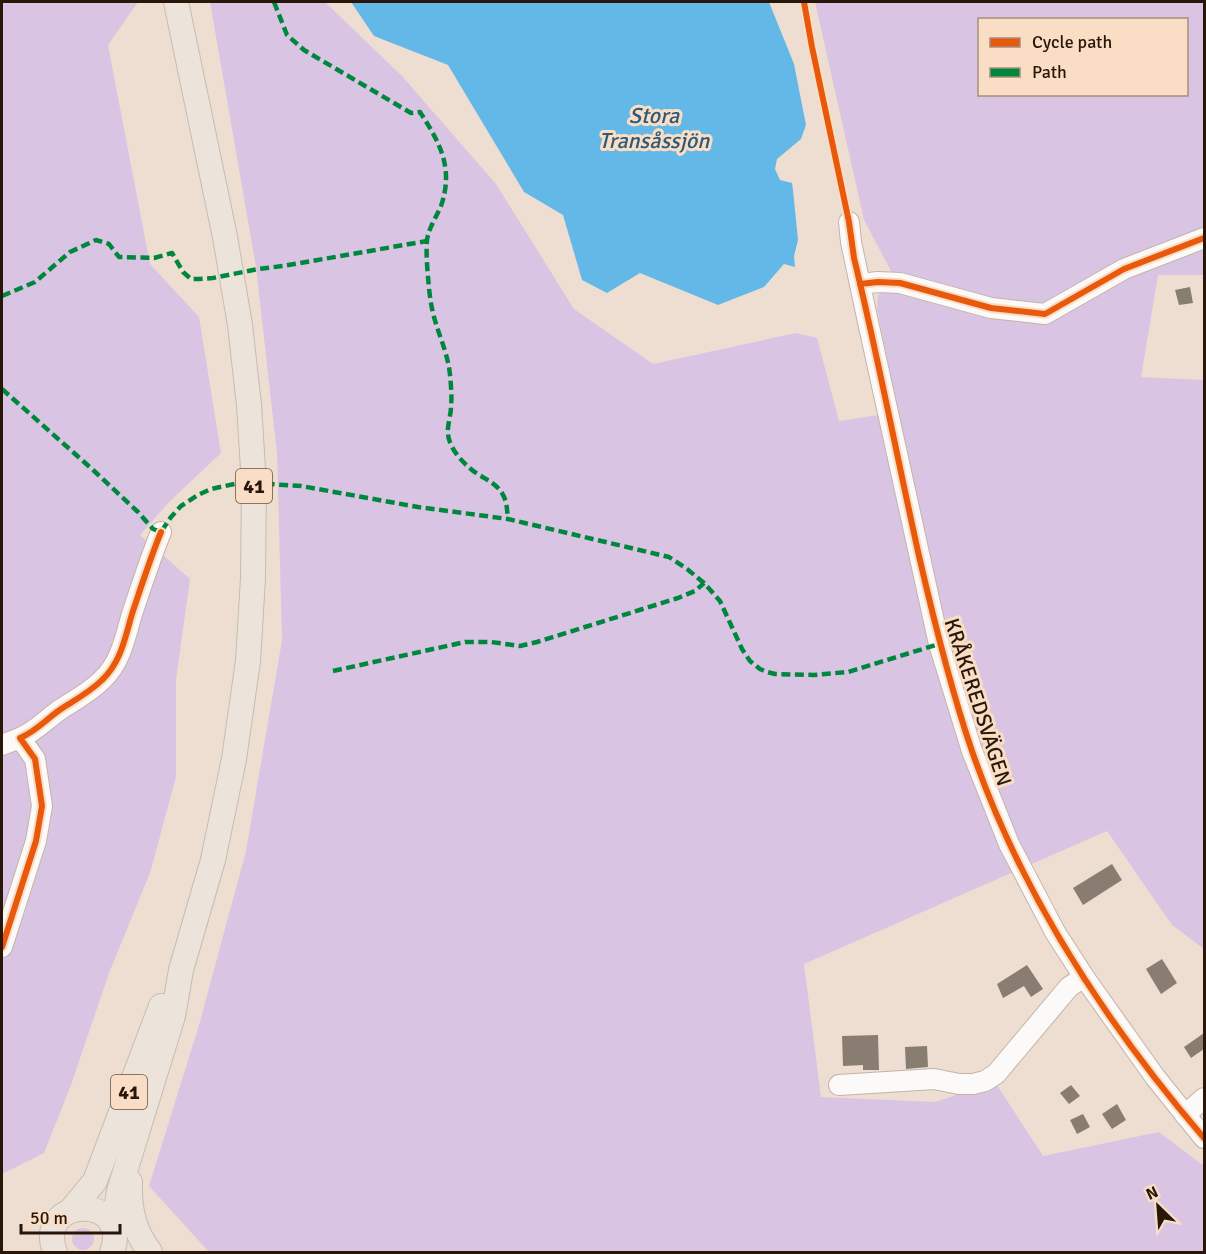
<svg xmlns="http://www.w3.org/2000/svg" width="1206" height="1254" font-family="Signika,sans-serif">
<style>
.green{fill:#d9c5e3;fill-rule:evenodd}
.water{fill:#64b8e8}
.building{fill:#897d71}
.lines{fill:none;stroke-linecap:round;stroke-linejoin:round}
.minor-casing{stroke:#c3b4a7;stroke-width:22}
.major-casing{stroke:#c5bcb4;stroke-width:26}
.minor{stroke:#fcfaf8;stroke-width:20}
.major{stroke:#ece3db;stroke-width:24}
.quiet{stroke:#00873e;stroke-width:4.5;stroke-dasharray:9 4.5;stroke-linecap:butt}
.cycleway-casing{stroke:#f9ddc5;stroke-width:10}
.cycleway{stroke:#e8590c;stroke-width:6}
.labels{text-anchor:middle;dominant-baseline:central;stroke-width:6;stroke-linejoin:round;paint-order:stroke}
.shield{fill:#f9ddc5;stroke:#675241;stroke-width:1.5}
.shield-label{font-size:20px;font-weight:bold;fill:#281708}
.street-label{font-size:21px;fill:#281708;stroke:#f9ddc5}
.water-label{font-size:22px;font-style:italic;fill:#2d5b7a;stroke:#f9ddc5}
</style>
<rect width="100%" height="100%" fill="#edded1"/>
<g class="green">
<path d="M 2,2 L 138,2 L 108,45 L 150,264 L 199,317 L 221,453 L 169,502 L 140,535 L 190,579 L 176,680 L 176,777 L 150,873 L 109,973 L 71,1085 L 44,1153 L 2,1174 Z"/>
<path d="M 210,2 L 325,2 L 402,76 L 496,184 L 574,309 L 653,364 L 796,333 L 817,338 L 839,421 L 898,412 L 877,309 L 878,295 L 888,289 L 891,271 L 864,220 L 815,2 L 1204,2 L 1204,275 L 1158,275 L 1141,377 L 1204,380 L 1204,949 L 1172,925 L 1107,831 L 804,964 L 821,1097 L 935,1102 L 995,1082 L 1043,1156 L 1159,1132 L 1204,1166 L 1204,1252 L 209,1252 L 149,1186 L 199,1025 L 246,851 L 282,640 L 277,454 L 256,267 ZM 980,20 L 1186,20 L 1186,94 L 980,94 Z"/>
<circle cx="83" cy="1239" r="11"/>
</g>
<path class="water" d="M 351,2 L 769,2 L 794,64 L 806,125 L 801,139 L 777,159 L 775,169 L 780,180 L 792,183 L 793,190 L 798,240 L 794,256 L 795,267 L 784,264 L 764,287 L 718,305 L 640,273 L 607,293 L 582,280 L 563,215 L 524,192 L 448,65 L 374,36 Z"/>
<g class="building">
<path d="M 1190,287 L 1193,303 L 1179,305 L 1175,290 Z"/>
<path d="M 1112,864 L 1122,880 L 1083,905 L 1073,888 Z"/>
<path d="M 1162,959 L 1177,983 L 1161,994 L 1146,969 Z"/>
<path d="M 1027,965 L 1043,989 L 1031,997 L 1024,986 L 1003,998 L 997,984 Z"/>
<path d="M 1204,1033 L 1204,1049 L 1191,1058 L 1184,1047 Z"/>
<path d="M 878,1035 L 879,1070 L 863,1070 L 863,1065 L 843,1066 L 842,1036 Z"/>
<path d="M 927,1046 L 928,1067 L 906,1069 L 905,1047 Z"/>
<path d="M 1071,1085 L 1080,1096 L 1069,1104 L 1060,1093 Z"/>
<path d="M 1117,1104 L 1126,1120 L 1112,1129 L 1102,1114 Z"/>
<path d="M 1083,1114 L 1090,1127 L 1077,1134 L 1070,1120 Z"/>
</g>
<g class="lines">
<defs>
<g id="minor">
<path d="M 849,222 L 851,242 L 868,322 L 939,644 L 972,751 L 1009,844 L 1055,932 L 1084,977 L 1155,1077 L 1204,1138"/>
<path d="M 860,284 L 878,282 L 900,283 L 991,308 L 1045,314 L 1124,269 L 1204,238"/>
<path d="M 2,745 L 20,738"/>
<path d="M 2,947 L 36,841 L 42,806 L 35,759 L 20,738 C 38,730 45,720 61,709 C 75,700 90,692 102,680 C 121,662 125,638 132,614 C 141,587 150,559 161,532"/>
<path d="M 839,1085 L 934,1079 L 959,1084 L 973,1084 L 985,1081 L 996,1074 L 1069,987 L 1084,977"/>
<path d="M 1185,1115 L 1204,1098"/>
</g>
<g id="major">
<path d="M 130,1182 C 129,1209 134,1231 150,1252"/>
<path d="M 71,1210 L 95,1181 L 161,1006"/>
<path d="M 113,1228 L 119,1191 L 173,1016 L 181,970 L 213,860 L 234,759 L 248,661 L 253,578 L 254,485 L 249,405 L 240,325 L 225,237 L 176,2"/>
<path d="M 55,1252 C 34,1195 133,1194 112,1252"/>
</g>
</defs>
<use href="#minor" class="minor-casing"/>
<use href="#major" class="major-casing"/>
<use href="#minor" class="minor"/>
<use href="#major" class="major"/>
<g class="quiet">
<path d="M 274,2 L 287,35 L 304,50 L 411,113 L 420,112 C 440,143 454,168 441,206 C 436,218 429,227 427,240 C 426,251 427,265 428,277 C 429,288 430,301 433,313 C 438,334 448,353 450,375 C 451,385 452,397 451,407 C 451,415 447,426 448,434 C 449,450 468,469 481,476 C 489,481 497,485 502,493 C 507,501 507,510 508,519"/>
<path d="M 2,296 L 35,282 L 70,252 L 96,240 L 109,244 L 119,257 L 154,258 L 172,253 L 183,272 L 191,279 L 198,279 L 213,278 L 258,269 L 283,266 L 427,241"/>
<path d="M 2,389 L 92,469 L 138,512 L 153,529 L 161,532 L 171,517 L 181,506 L 198,495 L 211,489 L 239,483 L 254,485 L 269,484 L 301,486 L 418,507 L 508,519 L 669,557 L 687,569 L 704,583 L 720,601 L 742,649 L 750,661 L 760,669 L 767,672 L 775,674 L 814,675 L 848,672 L 939,644"/>
<path d="M 333,671 L 465,642 L 491,642 L 520,646 L 537,642 L 678,598 L 695,591 L 704,583"/>
</g>
<defs>
<g id="cycleway">
<path d="M 804,2 L 812,47 L 849,222 L 854,258 C 878,357 897,457 919,556 C 934,621 950,687 972,751 C 1021,893 1107,1025 1204,1138"/>
<path d="M 860,284 L 878,282 L 900,283 L 991,308 L 1045,314 L 1124,269 L 1204,238"/>
<path d="M 2,947 L 36,841 L 42,806 L 35,759 L 20,738 C 38,730 45,720 61,709 C 75,700 90,692 102,680 C 121,662 125,638 132,614 C 141,587 150,559 161,532"/>
</g>
</defs>
<use href="#cycleway" class="cycleway-casing"/>
<use href="#cycleway" class="cycleway"/>
</g>
<g class="labels">
<g class="shield">
<rect x="236" y="469" width="36" height="34" rx="4.5"/>
<rect x="111" y="1075" width="36" height="34" rx="4.5"/>
</g>
<g class="shield-label">
<text x="254" y="486">41</text>
<text x="129" y="1092">41</text>
</g>
<g class="street-label">
<text transform="translate(978 702) rotate(72)">KRÅKEREDSVÄGEN</text>
</g>
<g class="water-label">
<text x="654" y="115">Stora<tspan x="654" dy="25">Transåssjön</tspan></text>
</g>
</g>
<rect width="1206" height="1254" fill="none" stroke="#281708" stroke-width="6"/>
<rect x="978" y="18" width="210" height="78" fill="#f9ddc5" stroke="#a58e79" stroke-width="1.5"/>
<rect x="990" y="38" width="30" height="9" fill="#e8590c" stroke="#a58e79" stroke-width="1.5"/>
<text x="1032" y="48" font-size="18" fill="#281708">Cycle path</text>
<rect x="990" y="68" width="30" height="9" fill="#00873e" stroke="#a58e79" stroke-width="1.5"/>
<text x="1032" y="78" font-size="18" fill="#281708">Path</text>
<g transform="translate(1158 1206) rotate(335)" stroke="#f9ddc5" stroke-width="4.5" paint-order="stroke">
<path d="M0-4.5L10 22L0 15L-10 22Z" fill="#281708"/>
<text y="-9" font-size="16" font-weight="bold" text-anchor="middle" fill="#281708">N</text>
</g>
<path d="M21 1224v9h99v-9" fill="none" stroke="#281708" stroke-width="3"/>
<text x="30" y="1224" font-size="18" fill="#281708" stroke="#f9ddc5" stroke-width="4.5" paint-order="stroke">50 m</text>
</svg>
